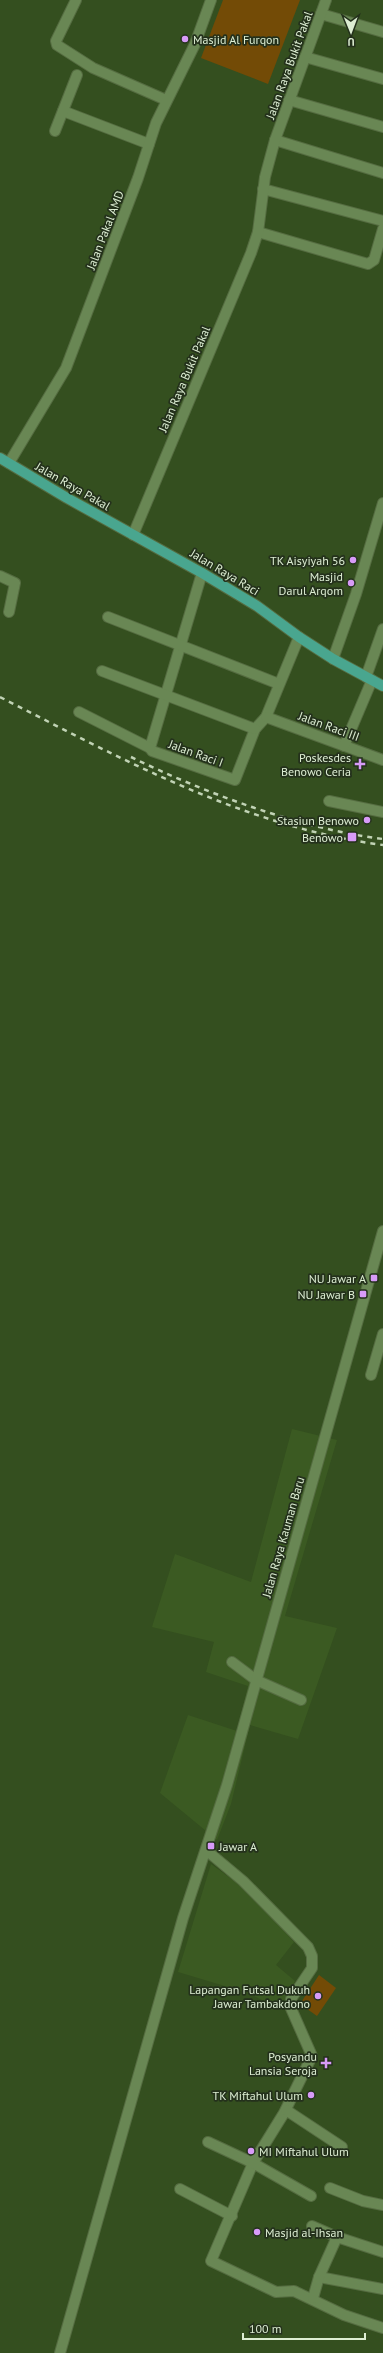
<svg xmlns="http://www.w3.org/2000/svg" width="383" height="2353" font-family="'PT Sans',sans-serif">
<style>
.built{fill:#3b5a22}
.green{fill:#734b06}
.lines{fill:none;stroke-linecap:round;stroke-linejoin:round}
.minor-casing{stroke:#556c41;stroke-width:12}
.major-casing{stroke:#556c41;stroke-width:12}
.minor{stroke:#698754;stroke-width:10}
.major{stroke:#49a68f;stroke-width:10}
.rail{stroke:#c1d3b5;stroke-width:2.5;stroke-dasharray:5 5;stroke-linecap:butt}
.poi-dot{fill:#d89bf8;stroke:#24311c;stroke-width:1.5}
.labels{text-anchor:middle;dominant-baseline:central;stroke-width:3.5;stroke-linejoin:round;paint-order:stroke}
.poi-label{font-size:12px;fill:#ddeed3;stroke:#24311c;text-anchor:end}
.street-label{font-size:12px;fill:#ddeed3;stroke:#24311c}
</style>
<rect width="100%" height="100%" fill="#344f1f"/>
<g class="built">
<path d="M 292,1429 L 337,1440 L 285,1616 L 337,1628 L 298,1739 L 250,1725 L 231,1804 L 217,1840 L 160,1793 L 188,1715 L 237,1731 L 248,1686 L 206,1672 L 214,1642 L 152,1627 L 175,1554 L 251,1582 Z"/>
<path d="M 211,1864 L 248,1891 L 294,1942 L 276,1965 L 295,1981 L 280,2009 L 248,1993 L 178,1972 Z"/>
</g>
<g class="green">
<path d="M 223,0 L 300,0 L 268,84 L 201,58 Z"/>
<path d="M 319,1975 L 336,1988 L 317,2016 L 300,2004 Z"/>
</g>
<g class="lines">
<defs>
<g id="minor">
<path d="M 76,0 L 56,41 L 57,45 L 93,68 L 166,100"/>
<path d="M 321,14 L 383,32"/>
<path d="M 305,57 L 383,79"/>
<path d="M 289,100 L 383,127"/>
<path d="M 63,111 L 149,144"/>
<path d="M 55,131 L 77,75"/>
<path d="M 275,140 L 383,173"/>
<path d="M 263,189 L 383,221"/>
<path d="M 258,232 L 368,264 L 374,260 L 383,229"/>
<path d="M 9,463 L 66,368 L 138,178 L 156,123 L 195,44 L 211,0"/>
<path d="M 133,535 L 251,253 L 258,232 L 265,177 L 275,140 L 326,0"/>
<path d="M 202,573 L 150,748 L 152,751 L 235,780 L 255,729 L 266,717 L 299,637"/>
<path d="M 0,576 L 15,583 L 9,612"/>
<path d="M 108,617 L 279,684"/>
<path d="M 333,659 L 356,594 L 383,503"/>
<path d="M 102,671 L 255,729"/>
<path d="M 366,677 L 383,629"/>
<path d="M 79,712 L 150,748"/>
<path d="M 266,717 L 383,760"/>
<path d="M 344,746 L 372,680"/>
<path d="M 329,801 L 383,812"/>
<path d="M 371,1375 L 383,1334"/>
<path d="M 232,1662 L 256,1680 L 301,1700"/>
<path d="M 206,1850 L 243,1881 L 308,1947 L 312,1956 L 312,1968 L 291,1999 L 290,2006 L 312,2056 L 284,2113 L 253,2163 L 211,2261 L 276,2292 L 294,2291 L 344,2315 L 383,2328"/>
<path d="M 286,2110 L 342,2147"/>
<path d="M 208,2142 L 253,2163 L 311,2196"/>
<path d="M 330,2188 L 363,2201 L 383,2205"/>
<path d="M 180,2189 L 232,2216"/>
<path d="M 312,2226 L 337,2237 L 383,2252"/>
<path d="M 319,2277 L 383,2289"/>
<path d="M 313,2298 L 319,2277 L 337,2237"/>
<path d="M 60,2353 L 183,1918 L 227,1785 L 383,1231"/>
</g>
<path id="major" d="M 0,458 L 67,498 L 202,573 L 257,606 L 299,637 L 333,659 L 383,686"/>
</defs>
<use href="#minor" class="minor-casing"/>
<use href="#major" class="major-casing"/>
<use href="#minor" class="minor"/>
<use href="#major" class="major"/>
<g class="rail">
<path d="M 0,697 C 122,759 245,827 383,845"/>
<path d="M 131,757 C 205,793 301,829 383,839"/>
</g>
</g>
<g class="poi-dot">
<circle cx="185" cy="39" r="4"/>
<circle cx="353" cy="560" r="4"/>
<circle cx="351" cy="583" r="4"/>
<path d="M358 758h4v4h4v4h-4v4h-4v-4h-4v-4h4z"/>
<circle cx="367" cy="820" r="4"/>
<rect x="347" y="832" width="10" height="10" rx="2"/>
<rect x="370" y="1274" width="8" height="8" rx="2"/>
<rect x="359" y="1290" width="8" height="8" rx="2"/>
<rect x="207" y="1842" width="8" height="8" rx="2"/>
<circle cx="318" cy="1996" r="4"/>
<path d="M324 2057h4v4h4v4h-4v4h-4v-4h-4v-4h4z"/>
<circle cx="311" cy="2095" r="4"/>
<circle cx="251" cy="2151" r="4"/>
<circle cx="257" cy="2232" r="4"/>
</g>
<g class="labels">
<g class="poi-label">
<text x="193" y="39" text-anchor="start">Masjid Al Furqon</text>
<text x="345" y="560">TK Aisyiyah 56</text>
<text x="343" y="576">Masjid<tspan x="343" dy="14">Darul Arqom</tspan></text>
<text x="351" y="757">Poskesdes<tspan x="351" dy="14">Benowo Ceria</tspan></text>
<text x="359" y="820">Stasiun Benowo</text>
<text x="343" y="837">Benowo</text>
<text x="366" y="1278">NU Jawar A</text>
<text x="355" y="1294">NU Jawar B</text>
<text x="219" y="1846" text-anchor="start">Jawar A</text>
<text x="310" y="1989">Lapangan Futsal Dukuh<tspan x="310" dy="14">Jawar Tambakdono</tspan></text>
<text x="317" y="2056">Posyandu<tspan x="317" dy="14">Lansia Seroja</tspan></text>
<text x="303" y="2095">TK Miftahul Ulum</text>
<text x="259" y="2151" text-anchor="start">MI Miftahul Ulum</text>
<text x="265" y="2232" text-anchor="start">Masjid al-Ihsan</text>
</g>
<g class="street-label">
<text transform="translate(289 65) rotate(-70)">Jalan Raya Bukit Pakal</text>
<text transform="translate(105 230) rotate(-69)">Jalan Pakal AMD</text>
<text transform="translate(184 379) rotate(-67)">Jalan Raya Bukit Pakal</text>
<text transform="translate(73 486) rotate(30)">Jalan Raya Pakal</text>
<text transform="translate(225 572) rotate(31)">Jalan Raya Raci</text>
<text transform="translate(329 726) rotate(20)">Jalan Raci III</text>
<text transform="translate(196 753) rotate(20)">Jalan Raci I</text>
<text transform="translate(283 1537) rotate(-74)">Jalan Raya Kauman Baru</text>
</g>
</g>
<g transform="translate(351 32) rotate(179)" stroke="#24311c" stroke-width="3" paint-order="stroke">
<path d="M0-3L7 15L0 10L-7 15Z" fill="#ddeed3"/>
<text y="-6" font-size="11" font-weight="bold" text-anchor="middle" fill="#ddeed3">U</text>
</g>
<path d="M243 2333v6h122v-6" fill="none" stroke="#ddeed3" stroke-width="2"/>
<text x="249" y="2333" font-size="12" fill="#ddeed3" stroke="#24311c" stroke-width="3" paint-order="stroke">100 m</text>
</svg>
